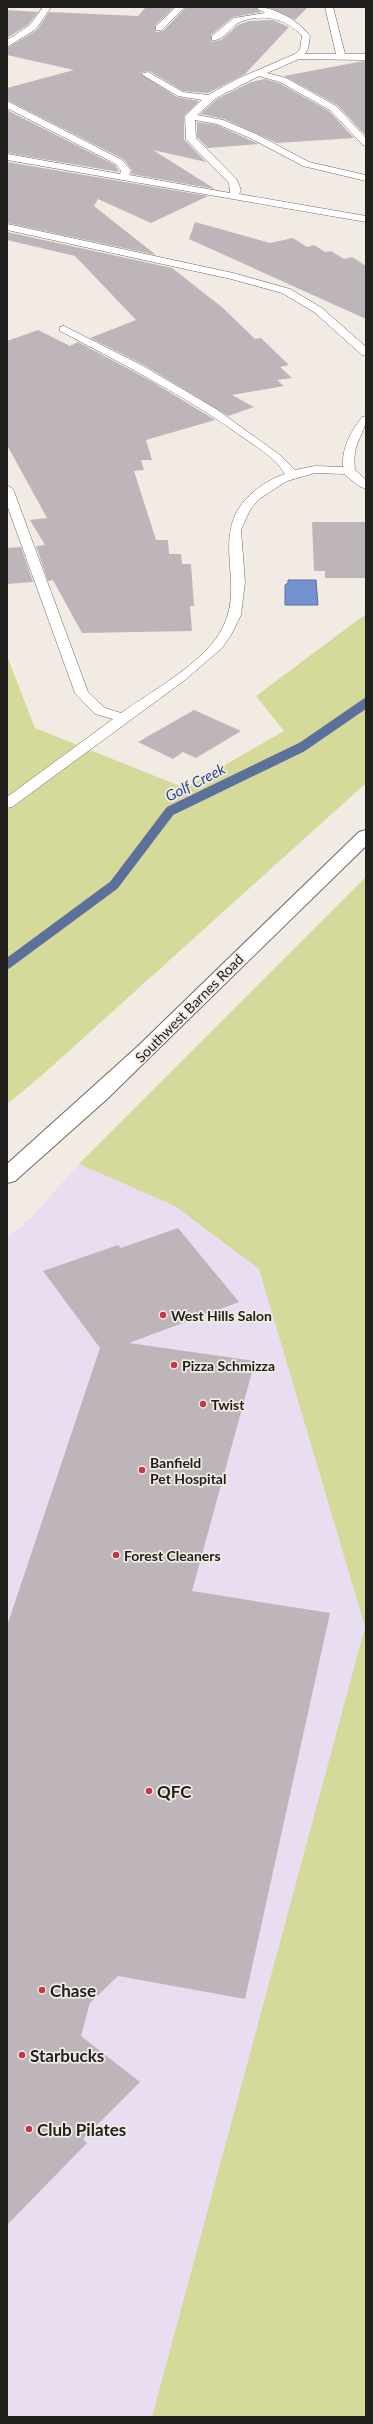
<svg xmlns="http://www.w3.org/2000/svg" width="373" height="2424" font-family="Lato,sans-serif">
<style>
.commercial{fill:#e9ddf2}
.green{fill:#d5d999}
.water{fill:#7392cf;stroke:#5b709a}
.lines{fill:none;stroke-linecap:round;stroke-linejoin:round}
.stream{stroke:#5b709a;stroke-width:10}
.building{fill:#beb5ba}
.lane-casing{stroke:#6f6963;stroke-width:1}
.primary-casing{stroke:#6f6963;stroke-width:2}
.lane{fill:#fff;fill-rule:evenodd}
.primary{fill:#fff;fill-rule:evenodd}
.poi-dot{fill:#c7374b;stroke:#f2ebe4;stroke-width:1.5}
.labels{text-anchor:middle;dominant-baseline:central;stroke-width:3.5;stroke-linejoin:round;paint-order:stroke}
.street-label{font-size:14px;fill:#22201d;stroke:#f2ebe4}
.poi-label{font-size:14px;font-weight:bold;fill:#22201d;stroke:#f2ebe4;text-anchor:start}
.water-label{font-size:15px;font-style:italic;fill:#23448d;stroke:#f2ebe4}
.near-poi-label{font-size:17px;font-weight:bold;fill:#22201d;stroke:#f2ebe4;text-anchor:start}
</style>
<rect width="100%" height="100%" fill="#f2ebe4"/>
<path class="commercial" d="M 79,1164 L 175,1206 L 259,1269 L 365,1627 L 159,2417 L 7,2417 L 7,1238 L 32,1217 Z"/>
<g class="green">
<path d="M 366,614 L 366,783 L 40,1077 L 7,1104 L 7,656 L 35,728 L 185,788 L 284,731 L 256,696 Z"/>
<path d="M 366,877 L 366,2417 L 152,2417 L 365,1627 L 259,1269 L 175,1206 L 79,1164 Z"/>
</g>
<path class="water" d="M 288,580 L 316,580 L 318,605 L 285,605 L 285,585 L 288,583 Z"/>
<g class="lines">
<path class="stream" d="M 7,964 L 114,885 L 170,811 L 302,747 L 366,703"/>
</g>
<g class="building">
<path d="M 146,7 L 174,7 L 155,25 L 156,32 L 163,31 L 186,7 L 254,7 L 261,12 L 233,17 L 211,35 L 212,42 L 221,40 L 238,25 L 249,21 L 273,20 L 289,27 L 245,74 L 208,93 L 183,91 L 149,71 L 140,73 L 177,97 L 199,101 L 184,116 L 184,139 L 206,162 L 153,150 L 215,189 L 131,174 L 132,170 L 123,159 L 7,100 L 7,88 L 74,70 L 7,55 L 7,48 L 37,30 L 49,12 L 138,16 Z"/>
<path d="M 267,7 L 308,7 L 295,20 Z"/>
<path d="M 7,10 L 38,12 L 29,24 L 7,38 Z"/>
<path d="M 364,61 L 366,61 L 366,136 L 337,105 L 284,76 Z"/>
<path d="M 265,79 L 279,83 L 329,111 L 354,138 L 277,143 L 224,119 L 200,114 L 217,99 L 251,82 Z"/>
<path d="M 7,110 L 115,165 L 119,172 L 7,153 Z"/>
<path d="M 197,122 L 217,125 L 259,144 L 208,148 L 197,137 Z"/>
<path d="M 7,162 L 208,196 L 151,223 L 98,199 L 94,206 L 156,255 L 7,223 Z"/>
<path d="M 195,222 L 270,243 L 293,238 L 307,247 L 314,245 L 325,252 L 331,251 L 344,259 L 352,257 L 366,266 L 366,319 L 189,239 Z"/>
<path d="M 7,232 L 172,268 L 223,308 L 255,339 L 261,338 L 289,365 L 280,367 L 292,378 L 277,380 L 284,386 L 232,395 L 254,407 L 228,416 L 144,365 L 90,338 L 136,320 L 75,256 L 7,240 Z"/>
<path d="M 38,330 L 70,346 L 78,342 L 153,382 L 215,420 L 146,440 L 152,460 L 141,460 L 144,470 L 134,471 L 156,540 L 168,540 L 169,554 L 181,554 L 182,564 L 191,564 L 194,606 L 190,606 L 192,631 L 82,633 L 53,580 L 48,581 L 36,546 L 45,545 L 30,520 L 47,518 L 7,445 L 7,341 Z"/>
<path d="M 312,522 L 366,522 L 366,578 L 325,578 L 325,571 L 314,571 Z"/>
<path d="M 21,547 L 33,582 L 7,584 L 7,548 Z"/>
<path d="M 194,710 L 241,731 L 196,758 L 183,752 L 173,759 L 138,742 Z"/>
<path d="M 178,1228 L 239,1302 L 129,1343 L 255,1361 L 192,1591 L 330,1613 L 245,1999 L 118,1976 L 90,2003 L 81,2036 L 140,2082 L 83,2139 L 87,2143 L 7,2225 L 7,1626 L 100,1348 L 43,1271 L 118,1245 L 121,1248 Z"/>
</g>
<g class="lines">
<defs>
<g id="lane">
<path d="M 43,7 L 51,7 L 36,29 L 7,47 L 7,40 L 30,25 Z"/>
<path d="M 176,7 L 185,7 L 162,30 L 156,30 L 156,26 Z"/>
<path d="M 255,7 C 275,7 298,20 310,36 L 308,49 L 305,54 L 336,54 L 325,7 L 333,7 L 345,54 L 366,54 L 366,60 L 299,59 L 267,73 L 286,78 L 336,106 L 366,138 L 366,146 L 363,145 L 330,110 L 280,82 L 259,76 L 216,98 L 197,115 L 223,120 L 256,134 L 309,162 L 366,175 L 366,181 L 303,166 L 250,138 L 217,124 L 195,120 L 196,138 L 237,180 L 241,190 L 239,194 L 366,216 L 366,222 L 7,160 L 7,154 L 120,174 L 121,171 L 116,164 L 7,108 L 7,101 L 122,160 L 131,171 L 129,175 L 230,193 L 229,183 L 186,139 L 185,116 L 202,100 L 178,96 L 141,74 L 148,72 L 183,92 L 208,95 L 237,79 L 295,54 L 300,49 L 302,36 C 287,18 262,13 240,22 C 231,26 223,42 212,40 L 212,36 L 234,18 L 265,13 Z"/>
<path d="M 7,224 L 233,273 L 290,289 L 322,308 L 366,347 L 366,356 L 362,355 L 314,312 L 282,293 L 231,279 L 7,230 Z"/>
<path d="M 64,326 L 143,366 L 216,409 L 280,455 L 295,470 L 315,466 L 343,467 C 342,447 350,433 362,417 L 366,416 C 366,427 362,432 358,442 C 354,451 354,461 355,470 L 366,480 L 366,489 L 359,486 L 344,474 L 315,473 L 287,481 L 259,499 L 250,510 L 241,530 L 245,582 L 241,615 L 231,635 L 222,648 L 185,680 L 12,807 L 7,808 L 7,797 L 113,719 L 95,714 L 75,693 L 7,505 L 7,485 L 13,489 L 88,692 L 105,708 L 121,713 C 154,689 207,662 224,625 C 244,582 212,538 245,500 C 256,488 270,479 285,474 C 276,458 258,448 244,438 C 186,396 123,364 60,331 L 60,327 Z"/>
</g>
<path id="primary" d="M 366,830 L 366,846 L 107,1099 L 15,1181 L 7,1183 L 7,1164 L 137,1047 L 359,832 Z"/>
</defs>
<use href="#lane" class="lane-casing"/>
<use href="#primary" class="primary-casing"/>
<use href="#lane" class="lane"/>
<use href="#primary" class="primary"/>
</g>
<g class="poi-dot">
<circle cx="163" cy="1315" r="4"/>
<circle cx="174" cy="1365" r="4"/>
<circle cx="203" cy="1404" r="4"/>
<circle cx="142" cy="1470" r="4"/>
<circle cx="116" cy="1555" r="4"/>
<circle cx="149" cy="1791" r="4"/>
<circle cx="42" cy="1990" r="4"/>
<circle cx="22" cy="2055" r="4"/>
<circle cx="29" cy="2129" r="4"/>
</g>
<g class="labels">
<g class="street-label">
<text transform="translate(189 1008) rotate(-45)">Southwest Barnes Road</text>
</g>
<g class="poi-label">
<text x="171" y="1315">West Hills Salon</text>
<text x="182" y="1365">Pizza Schmizza</text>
<text x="211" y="1404">Twist</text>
<text x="150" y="1462">Banfield<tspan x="150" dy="16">Pet Hospital</tspan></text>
<text x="124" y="1555">Forest Cleaners</text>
</g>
<g class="water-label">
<text transform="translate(195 782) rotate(-27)">Golf Creek</text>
</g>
<g class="near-poi-label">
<text x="157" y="1791">QFC</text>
<text x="50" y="1990">Chase</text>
<text x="30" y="2055">Starbucks</text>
<text x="37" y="2129">Club Pilates</text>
</g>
</g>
<rect width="373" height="2424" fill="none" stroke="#22201d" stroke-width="16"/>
</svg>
